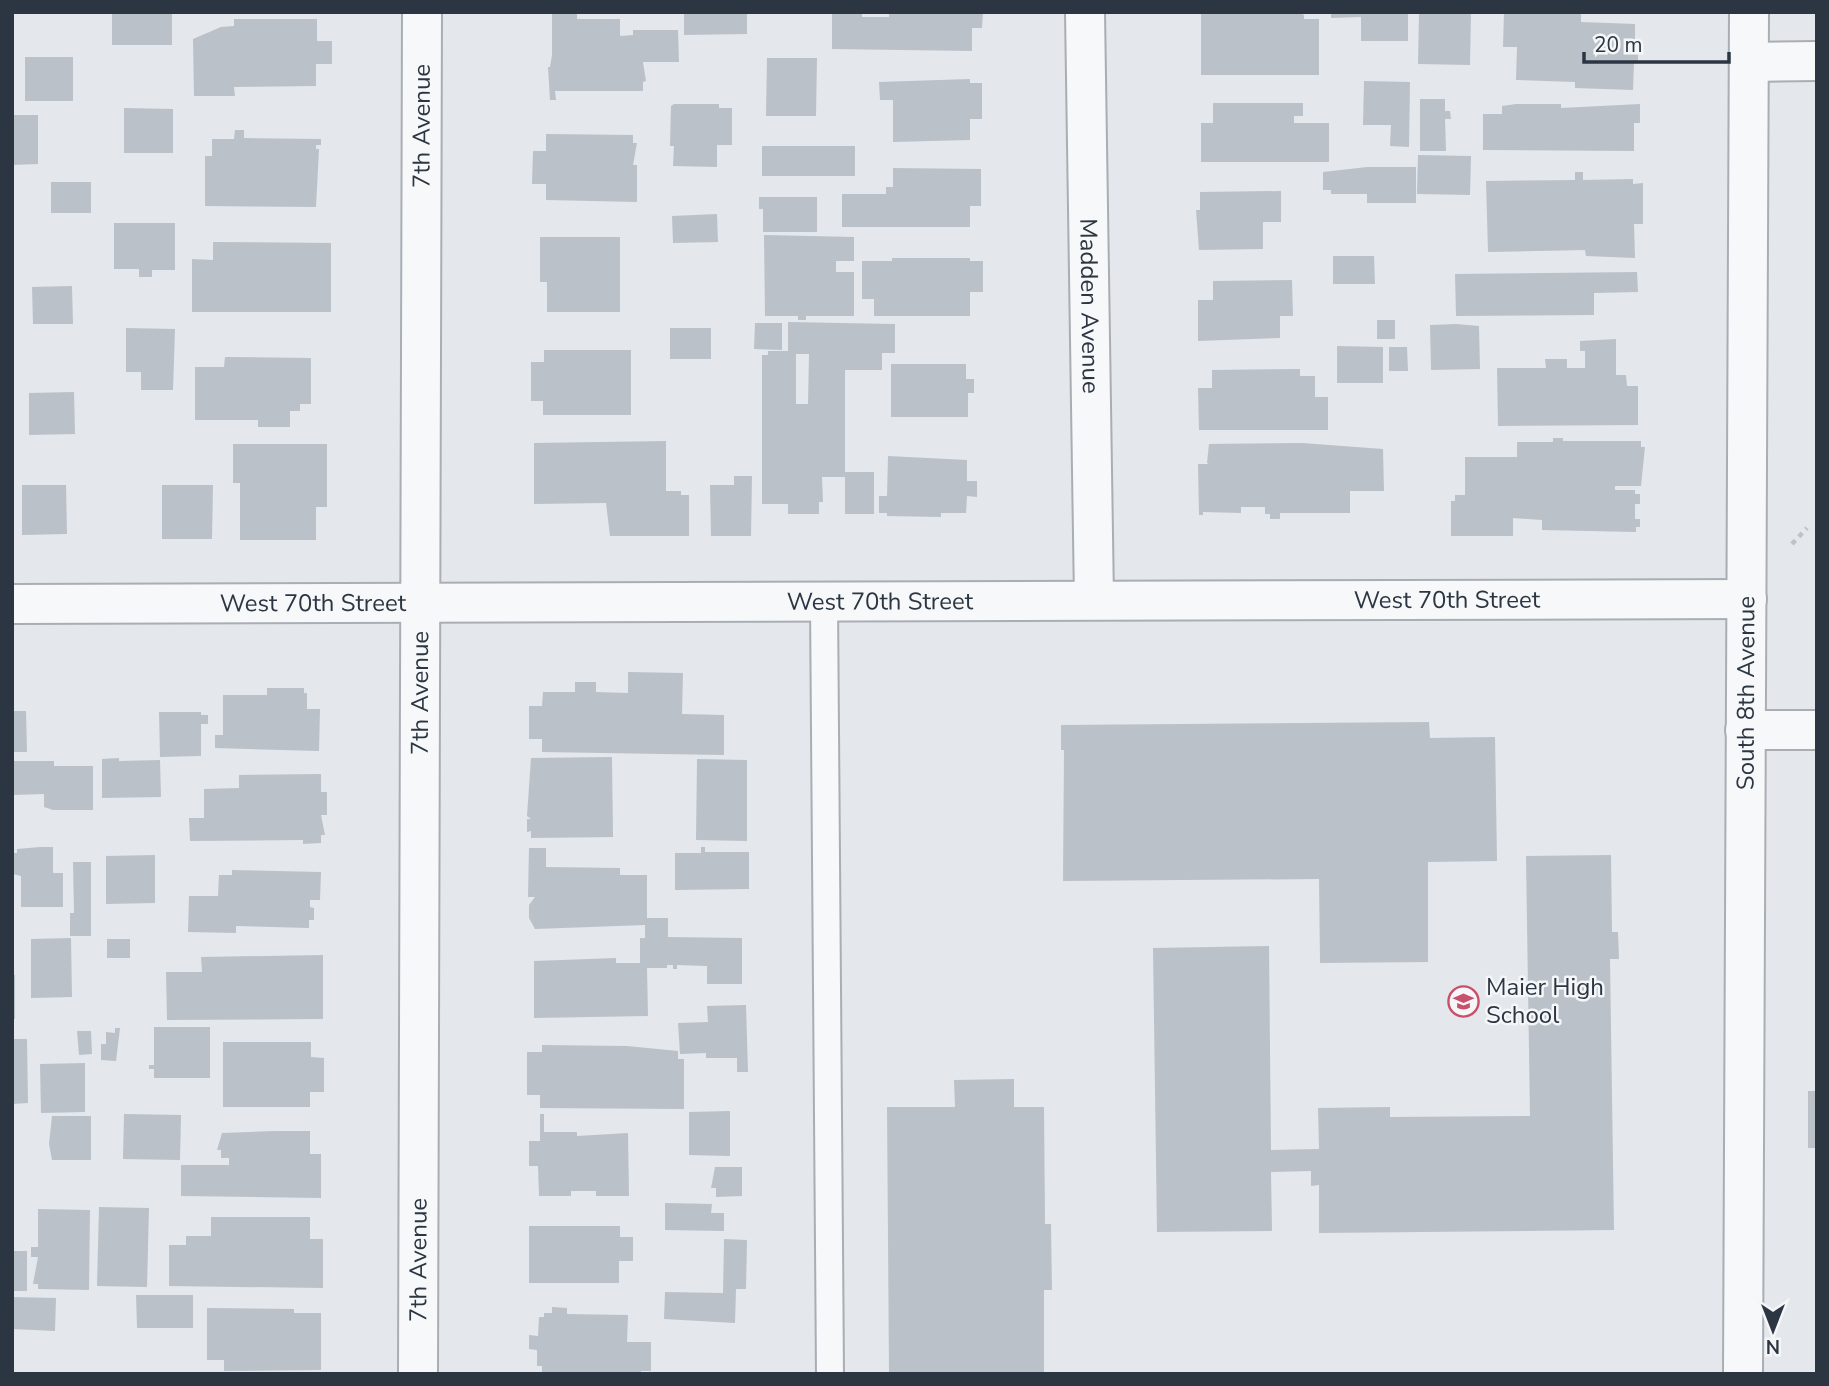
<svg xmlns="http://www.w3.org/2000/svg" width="1829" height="1386" font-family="'Nunito Sans',sans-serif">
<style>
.building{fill:#bbc1c8;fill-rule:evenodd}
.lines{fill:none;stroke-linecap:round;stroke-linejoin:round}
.service-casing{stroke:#a9aeb5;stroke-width:30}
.minor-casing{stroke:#a9aeb5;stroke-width:42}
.tertiary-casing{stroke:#a9aeb5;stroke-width:42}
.path{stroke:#bdc2c6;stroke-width:4.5;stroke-dasharray:5 5;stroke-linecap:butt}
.service{stroke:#f6f8f9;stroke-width:26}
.minor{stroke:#f6f8f9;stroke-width:38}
.tertiary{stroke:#f6f8f9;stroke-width:38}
.labels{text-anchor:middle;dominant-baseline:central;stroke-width:5;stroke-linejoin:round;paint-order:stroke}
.street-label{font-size:24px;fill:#2c3643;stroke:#f4f6f8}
.poi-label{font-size:24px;fill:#2c3643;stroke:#f4f6f8;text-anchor:start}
</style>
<rect width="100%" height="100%" fill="#e4e7eb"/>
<g class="building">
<rect x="112" y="12" width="60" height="33"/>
<path d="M 552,12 L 577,12 L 577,19 L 620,19 L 620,36 L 633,35 L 633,30 L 678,30 L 679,62 L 643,62 L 646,81 L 643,82 L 643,91 L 555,91 L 556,100 L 550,100 L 548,67 L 550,67 L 552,55 Z"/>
<path d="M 684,12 L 747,12 L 747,34 L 684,35 Z"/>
<path d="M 832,12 L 862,12 L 862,17 L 889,17 L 889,12 L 983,12 L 982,28 L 972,28 L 972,51 L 832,49 Z"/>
<path d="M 1201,12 L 1298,12 L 1304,15 L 1304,19 L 1319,19 L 1319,75 L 1201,75 Z"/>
<path d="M 1331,12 L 1408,12 L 1408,41 L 1361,41 L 1361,17 L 1331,18 Z"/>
<path d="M 1419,12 L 1471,12 L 1470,65 L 1418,64 Z"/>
<path d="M 1504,12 L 1581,12 L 1581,22 L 1635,24 L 1635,49 L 1638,49 L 1638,62 L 1634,62 L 1633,90 L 1575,88 L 1575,82 L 1516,80 L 1517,47 L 1503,47 Z"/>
<path d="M 234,19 L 317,19 L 317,41 L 332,41 L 332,64 L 316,64 L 316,86 L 234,87 L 235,96 L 194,96 L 193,39 L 221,27 L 234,26 Z"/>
<rect x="25" y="57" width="48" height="44"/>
<path d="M 767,58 L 817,58 L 816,116 L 766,116 Z"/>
<path d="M 970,79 L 970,83 L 982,83 L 982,119 L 970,119 L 970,140 L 893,142 L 893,100 L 880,100 L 879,82 Z"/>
<path d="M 1364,81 L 1410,82 L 1409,147 L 1390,146 L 1391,125 L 1363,125 Z"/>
<path d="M 1420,99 L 1445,99 L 1445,111 L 1450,111 L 1451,119 L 1445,119 L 1446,151 L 1420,151 Z"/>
<path d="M 1213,103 L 1303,103 L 1303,116 L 1294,116 L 1294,123 L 1329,123 L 1329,162 L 1201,162 L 1201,123 L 1213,123 Z"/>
<path d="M 674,104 L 719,104 L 719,108 L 732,108 L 732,145 L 717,145 L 717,167 L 673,166 L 674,146 L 670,146 L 671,106 Z"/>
<path d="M 1516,104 L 1561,104 L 1561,108 L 1640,104 L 1640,123 L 1634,123 L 1634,151 L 1483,150 L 1483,114 L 1502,114 L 1502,106 Z"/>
<path d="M 124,108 L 173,109 L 173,153 L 124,153 Z"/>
<path d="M 12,115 L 38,115 L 38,164 L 12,165 Z"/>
<path d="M 235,130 L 244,130 L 244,138 L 321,139 L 321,145 L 316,145 L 316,149 L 319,149 L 316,207 L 205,206 L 205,156 L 212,156 L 212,139 L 234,139 Z"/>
<path d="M 546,134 L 633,135 L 633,143 L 637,143 L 633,165 L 637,165 L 637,202 L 546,200 L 546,184 L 532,184 L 533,151 L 546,151 Z"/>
<rect x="762" y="146" width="93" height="30"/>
<path d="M 1418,155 L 1471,156 L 1470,195 L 1417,194 Z"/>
<path d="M 1367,167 L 1416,167 L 1416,203 L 1367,203 L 1367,194 L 1331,194 L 1331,190 L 1323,190 L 1323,172 Z"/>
<path d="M 893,168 L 981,169 L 981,206 L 970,206 L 970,227 L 842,227 L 842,194 L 886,194 L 886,187 L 893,187 Z"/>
<path d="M 1575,172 L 1583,172 L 1583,180 L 1633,179 L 1633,184 L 1643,183 L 1643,224 L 1634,224 L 1635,258 L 1586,256 L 1585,250 L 1488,252 L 1486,181 L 1575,180 Z"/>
<rect x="51" y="182" width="40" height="31"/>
<path d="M 1281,191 L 1281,222 L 1263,222 L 1263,249 L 1199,250 L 1196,210 L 1200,210 L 1200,192 Z"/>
<path d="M 759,197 L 817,197 L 817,232 L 763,232 L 763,209 L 759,209 Z"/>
<path d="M 717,214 L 718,242 L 673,243 L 672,216 Z"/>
<path d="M 114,223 L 175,223 L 175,270 L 152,270 L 152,277 L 139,277 L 139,269 L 114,269 Z"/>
<path d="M 764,235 L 854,237 L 854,261 L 836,261 L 836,272 L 854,272 L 854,316 L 806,316 L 806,320 L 798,320 L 798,316 L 765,316 Z"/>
<path d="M 540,237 L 620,237 L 620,312 L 547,312 L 547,282 L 540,282 Z"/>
<path d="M 213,242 L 331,243 L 331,312 L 192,312 L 192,259 L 213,260 Z"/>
<path d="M 1333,256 L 1374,256 L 1375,284 L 1333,284 Z"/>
<path d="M 892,258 L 970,258 L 970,261 L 983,261 L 983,292 L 970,292 L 970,316 L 874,316 L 874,299 L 862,299 L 862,261 L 892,261 Z"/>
<path d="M 1637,272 L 1638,292 L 1594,293 L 1594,315 L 1456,316 L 1455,274 Z"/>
<path d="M 1292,280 L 1293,316 L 1280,316 L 1280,338 L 1198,341 L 1198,300 L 1213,300 L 1213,281 Z"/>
<path d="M 72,286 L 73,324 L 33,324 L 32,287 Z"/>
<rect x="1377" y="320" width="18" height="19"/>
<path d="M 788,322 L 895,324 L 895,353 L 882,353 L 882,370 L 845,370 L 845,472 L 874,472 L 874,514 L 845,514 L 845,477 L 822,477 L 823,502 L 819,502 L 819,514 L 788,514 L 788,504 L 762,504 L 762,355 L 768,355 L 768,351 L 788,351 ZM 796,354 L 809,354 L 808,404 L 796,404 Z"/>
<path d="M 755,323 L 782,323 L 782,350 L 754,349 Z"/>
<path d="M 1456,324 L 1479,326 L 1480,369 L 1431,370 L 1430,325 Z"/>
<path d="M 126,328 L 175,329 L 173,390 L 141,390 L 141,372 L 126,372 Z"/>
<rect x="670" y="328" width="41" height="31"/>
<path d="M 1616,339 L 1616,375 L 1626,375 L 1627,386 L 1638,386 L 1638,425 L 1498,426 L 1497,368 L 1546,368 L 1545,359 L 1567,359 L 1567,368 L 1585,368 L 1585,351 L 1580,351 L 1580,341 Z"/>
<path d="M 1337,346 L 1383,347 L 1383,383 L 1337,383 Z"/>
<path d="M 1389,347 L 1407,347 L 1408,371 L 1389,371 Z"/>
<path d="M 544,350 L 631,350 L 631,415 L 543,415 L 543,401 L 531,401 L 531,362 L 544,362 Z"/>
<path d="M 225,357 L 311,358 L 311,404 L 300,404 L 300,411 L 290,411 L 290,427 L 258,427 L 258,420 L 195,420 L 195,367 L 224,367 Z"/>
<path d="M 891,364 L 966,364 L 966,379 L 974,379 L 974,393 L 968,393 L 968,417 L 891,417 Z"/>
<path d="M 1300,369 L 1300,376 L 1315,376 L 1315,397 L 1328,397 L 1328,430 L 1199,430 L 1198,388 L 1212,388 L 1212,370 Z"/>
<path d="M 74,392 L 75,434 L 29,435 L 29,393 Z"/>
<path d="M 1553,438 L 1563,438 L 1563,441 L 1641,441 L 1641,447 L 1645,447 L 1641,486 L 1615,486 L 1615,490 L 1635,490 L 1635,494 L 1640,494 L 1640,504 L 1635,504 L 1635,519 L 1640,519 L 1640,527 L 1636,527 L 1636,532 L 1542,530 L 1542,520 L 1513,518 L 1513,536 L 1451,536 L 1451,501 L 1455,501 L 1455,495 L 1465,495 L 1465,457 L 1517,457 L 1517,442 L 1553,442 Z"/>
<path d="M 666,441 L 666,491 L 681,491 L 681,495 L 689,495 L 689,536 L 610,536 L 606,503 L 534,504 L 534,443 Z"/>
<path d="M 1302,443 L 1383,449 L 1384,491 L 1350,491 L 1350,513 L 1280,513 L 1280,519 L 1270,519 L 1270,514 L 1265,514 L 1265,507 L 1241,507 L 1241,513 L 1203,512 L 1203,515 L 1199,515 L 1198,464 L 1209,464 L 1207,463 L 1209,444 Z"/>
<path d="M 233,444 L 327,444 L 327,507 L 316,507 L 316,540 L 240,540 L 240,483 L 233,483 Z"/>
<path d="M 888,456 L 967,460 L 967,481 L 977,481 L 977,497 L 967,496 L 966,513 L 941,513 L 941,517 L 887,516 L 887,513 L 879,513 L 879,496 L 887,496 Z"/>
<path d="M 734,476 L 752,476 L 751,536 L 711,536 L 710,485 L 734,485 Z"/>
<path d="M 22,485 L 66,485 L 67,534 L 22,535 Z"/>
<path d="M 162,485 L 213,485 L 212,539 L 162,539 Z"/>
<path d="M 628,672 L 683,673 L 682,714 L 724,715 L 724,755 L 542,752 L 542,739 L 529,739 L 529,706 L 542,706 L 543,692 L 575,692 L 575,682 L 596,682 L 596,692 L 628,693 Z"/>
<path d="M 267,688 L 304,688 L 304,693 L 307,693 L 307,709 L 320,709 L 319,751 L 215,748 L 215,735 L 223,735 L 223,695 L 267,695 Z"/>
<path d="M 12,711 L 26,711 L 27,752 L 12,752 Z"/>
<path d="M 159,712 L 201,712 L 201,715 L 208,715 L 208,724 L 201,724 L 201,756 L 160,757 Z"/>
<path d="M 1429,722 L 1430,738 L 1495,737 L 1497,861 L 1428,862 L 1428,962 L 1320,963 L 1319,879 L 1063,881 L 1064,750 L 1061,750 L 1061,725 Z"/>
<path d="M 612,757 L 613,837 L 531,838 L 531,831 L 527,832 L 527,819 L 531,819 L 527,816 L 531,758 Z"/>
<path d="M 119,758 L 119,761 L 160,760 L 161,797 L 102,798 L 102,759 Z"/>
<path d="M 697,759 L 747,760 L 747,841 L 696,840 Z"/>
<path d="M 12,761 L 54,761 L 54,766 L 93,766 L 93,810 L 53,810 L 44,807 L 44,794 L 12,795 Z"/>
<path d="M 321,774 L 321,792 L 327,792 L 327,815 L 321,815 L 325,835 L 321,835 L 321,843 L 303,844 L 303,840 L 190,841 L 189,818 L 204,818 L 204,789 L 239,788 L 239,775 Z"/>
<path d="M 40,847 L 53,847 L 53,873 L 63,873 L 63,907 L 21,907 L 21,876 L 13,874 L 13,853 L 17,853 L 17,849 Z"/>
<path d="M 701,847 L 705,847 L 705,852 L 749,852 L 749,889 L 675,890 L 675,853 L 701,853 Z"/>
<path d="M 529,848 L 546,848 L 546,867 L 620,868 L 620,875 L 647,875 L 647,918 L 668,918 L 668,937 L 742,938 L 742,984 L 707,984 L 707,966 L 677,965 L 677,969 L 673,969 L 673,965 L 667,965 L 667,968 L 647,968 L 648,1016 L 534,1018 L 534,961 L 616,958 L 616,963 L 640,963 L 640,938 L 645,938 L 645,925 L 535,929 L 529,918 L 529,905 L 535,897 L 528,897 Z"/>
<path d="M 155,855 L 155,903 L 106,904 L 106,856 Z"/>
<path d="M 1611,855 L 1612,932 L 1618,932 L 1619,959 L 1610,959 L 1614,1230 L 1319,1233 L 1319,1185 L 1311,1186 L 1311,1171 L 1271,1172 L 1272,1231 L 1157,1232 L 1153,948 L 1269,946 L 1271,1150 L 1319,1149 L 1318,1108 L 1390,1107 L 1390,1117 L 1530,1116 L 1526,856 Z"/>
<path d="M 73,862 L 91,862 L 91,936 L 70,936 L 70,913 L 74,913 Z"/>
<path d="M 232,870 L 321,872 L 320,900 L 310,900 L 310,907 L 314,908 L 314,920 L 309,920 L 309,928 L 236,926 L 236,933 L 188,932 L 189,896 L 218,896 L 219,875 L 232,875 Z"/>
<path d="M 71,938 L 72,997 L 31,998 L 31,939 Z"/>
<rect x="107" y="939" width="23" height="19"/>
<path d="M 323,955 L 323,1019 L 167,1020 L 166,972 L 202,972 L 201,957 Z"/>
<rect x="12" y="975" width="3" height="44"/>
<path d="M 746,1005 L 748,1072 L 737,1072 L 737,1058 L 706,1058 L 706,1053 L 680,1054 L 678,1023 L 708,1022 L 707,1006 Z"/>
<path d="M 154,1027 L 210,1027 L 210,1078 L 154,1078 L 154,1069 L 149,1069 L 149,1065 L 154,1065 Z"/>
<path d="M 115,1028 L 120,1028 L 116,1061 L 101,1060 L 101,1044 L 106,1044 L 106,1032 L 115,1033 Z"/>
<path d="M 77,1031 L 91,1031 L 92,1054 L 79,1055 Z"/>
<path d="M 12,1039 L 27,1039 L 28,1103 L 12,1104 Z"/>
<path d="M 223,1042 L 311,1042 L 311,1057 L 324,1058 L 324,1092 L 310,1092 L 310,1107 L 223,1107 Z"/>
<path d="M 542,1045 L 627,1046 L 678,1051 L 678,1059 L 684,1059 L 684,1109 L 540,1108 L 540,1095 L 527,1095 L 527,1052 L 542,1052 Z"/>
<path d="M 85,1063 L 85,1112 L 41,1113 L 40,1064 Z"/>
<path d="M 1014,1079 L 1014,1107 L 1044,1107 L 1045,1224 L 1051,1224 L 1052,1290 L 1044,1290 L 1044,1374 L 889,1374 L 887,1107 L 955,1107 L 954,1080 Z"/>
<rect x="1808" y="1091" width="9" height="57"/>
<path d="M 730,1111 L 730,1156 L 689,1155 L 689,1112 Z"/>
<path d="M 124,1114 L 181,1115 L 180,1160 L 123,1159 Z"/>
<path d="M 540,1114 L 544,1114 L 544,1132 L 577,1132 L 577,1136 L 628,1133 L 629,1196 L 596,1196 L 596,1191 L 571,1191 L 571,1196 L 539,1196 L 538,1166 L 529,1166 L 529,1141 L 540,1141 Z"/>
<path d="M 52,1116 L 91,1116 L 91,1160 L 52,1160 L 49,1144 Z"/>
<path d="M 275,1131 L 310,1131 L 310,1154 L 321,1154 L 321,1198 L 181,1196 L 181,1165 L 229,1165 L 229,1158 L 221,1158 L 221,1150 L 217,1150 L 222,1133 Z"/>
<path d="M 715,1167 L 742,1167 L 742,1196 L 716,1197 L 716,1188 L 711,1188 Z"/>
<path d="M 665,1203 L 712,1204 L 711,1213 L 724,1213 L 724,1231 L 665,1230 Z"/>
<path d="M 99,1207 L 149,1208 L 147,1287 L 97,1286 Z"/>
<path d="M 38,1209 L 90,1210 L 89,1290 L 38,1289 L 38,1284 L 33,1284 L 38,1257 L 31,1257 L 31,1247 L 38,1247 Z"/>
<path d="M 211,1217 L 310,1217 L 310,1239 L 323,1239 L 323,1288 L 169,1286 L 169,1245 L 186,1245 L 186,1236 L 211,1236 Z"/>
<path d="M 529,1226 L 620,1226 L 620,1237 L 633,1237 L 633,1261 L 619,1261 L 619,1283 L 529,1283 Z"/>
<path d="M 724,1239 L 747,1240 L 746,1289 L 736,1289 L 735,1323 L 664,1319 L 665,1292 L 723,1293 Z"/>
<rect x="12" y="1251" width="15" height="40"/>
<path d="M 136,1295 L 193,1295 L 193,1328 L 137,1328 Z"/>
<path d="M 12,1297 L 56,1298 L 55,1331 L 12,1329 Z"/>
<path d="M 552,1307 L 567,1308 L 567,1314 L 628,1315 L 627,1342 L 651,1342 L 651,1371 L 641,1371 L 641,1374 L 542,1372 L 542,1366 L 537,1366 L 537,1350 L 529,1349 L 529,1335 L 538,1336 L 539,1317 L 544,1317 L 544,1313 L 552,1313 Z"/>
<path d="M 207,1308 L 294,1309 L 294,1313 L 321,1313 L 321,1370 L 224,1371 L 224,1360 L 207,1360 Z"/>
</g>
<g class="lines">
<defs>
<path id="service" d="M 824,601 L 830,1374"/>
<g id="minor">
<path id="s1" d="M 1085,12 L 1094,600"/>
<path d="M 1749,62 L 1817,61"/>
<path id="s2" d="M 12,604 L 1747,599"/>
<path d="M 1745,730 L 1817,730"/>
<path id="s3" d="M 418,1374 L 422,12"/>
</g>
<g id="tertiary">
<path id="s4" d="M 1743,1374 L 1749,12"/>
</g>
</defs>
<use href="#service" class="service-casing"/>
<use href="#minor" class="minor-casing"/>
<use href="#tertiary" class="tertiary-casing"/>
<path class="path" d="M 1792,544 L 1807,528"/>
<use href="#service" class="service"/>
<use href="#minor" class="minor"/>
<use href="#tertiary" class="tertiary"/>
</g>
<defs>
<symbol id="school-ring" viewBox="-11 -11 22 22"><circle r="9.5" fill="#f4f6f8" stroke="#c9506a" stroke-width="1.5"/><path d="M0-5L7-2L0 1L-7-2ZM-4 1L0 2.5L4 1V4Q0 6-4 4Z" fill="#c9506a"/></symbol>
</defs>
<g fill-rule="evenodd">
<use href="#school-ring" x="1446" y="984" width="35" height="35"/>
</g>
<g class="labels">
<g class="street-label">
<text stroke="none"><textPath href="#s3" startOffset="1248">7th Avenue</textPath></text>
<text stroke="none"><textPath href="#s1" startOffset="294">Madden Avenue</textPath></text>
<text stroke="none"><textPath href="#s2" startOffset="1435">West 70th Street</textPath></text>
<text stroke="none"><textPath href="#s2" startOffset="868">West 70th Street</textPath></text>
<text stroke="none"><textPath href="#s2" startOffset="301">West 70th Street</textPath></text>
<text stroke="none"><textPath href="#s3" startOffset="681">7th Avenue</textPath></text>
<text stroke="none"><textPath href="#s4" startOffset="681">South 8th Avenue</textPath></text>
<text stroke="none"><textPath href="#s3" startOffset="114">7th Avenue</textPath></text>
</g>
<g class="poi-label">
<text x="1486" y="987">Maier High<tspan x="1486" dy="28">School</tspan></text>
</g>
</g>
<rect width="1829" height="1386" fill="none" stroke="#2c3643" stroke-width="28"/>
<g transform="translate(1773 1330) rotate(180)" stroke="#f4f6f8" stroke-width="5" paint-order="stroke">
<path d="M0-5L12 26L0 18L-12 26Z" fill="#2c3643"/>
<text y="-10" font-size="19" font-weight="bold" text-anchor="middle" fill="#2c3643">N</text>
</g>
<path d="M1584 52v10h145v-10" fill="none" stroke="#2c3643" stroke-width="3.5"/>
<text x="1594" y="52" font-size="21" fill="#2c3643" stroke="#f4f6f8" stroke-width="5" paint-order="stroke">20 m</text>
</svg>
